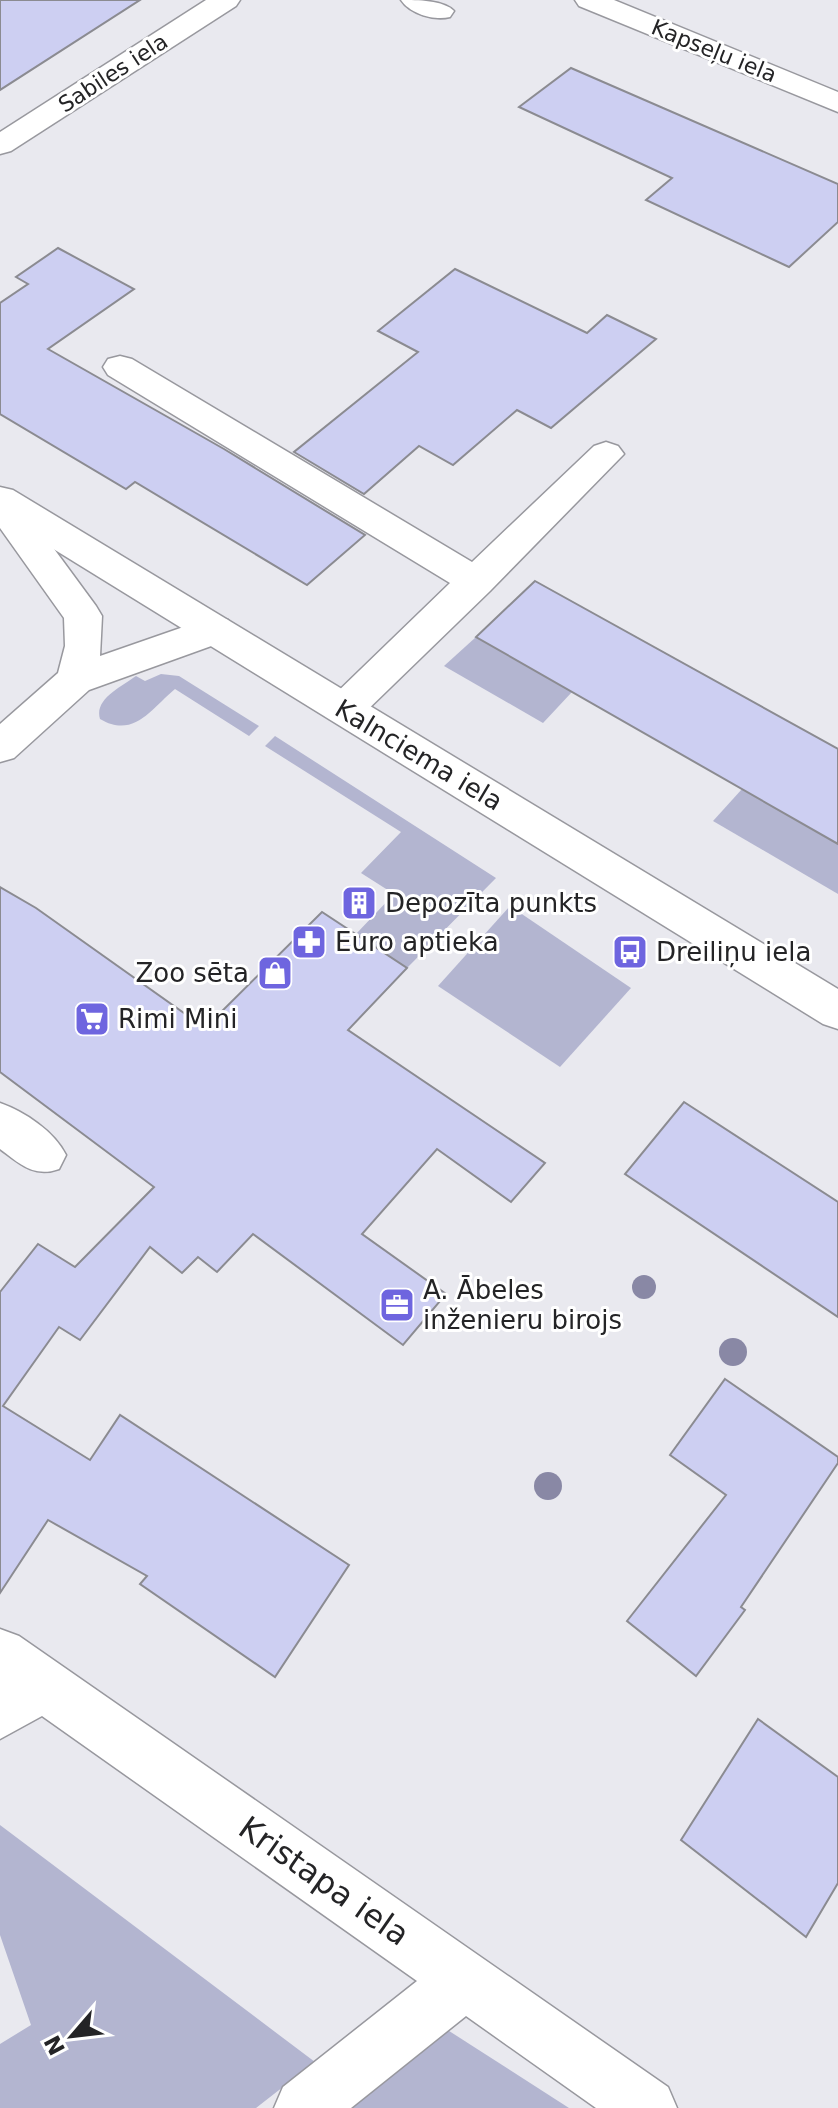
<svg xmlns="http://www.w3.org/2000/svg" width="838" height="2108" font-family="'DejaVu Sans',sans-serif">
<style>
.green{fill:#b3b5d0}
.building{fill:#cdcff2;stroke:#8b8b91;stroke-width:2}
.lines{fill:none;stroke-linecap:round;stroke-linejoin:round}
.minor-casing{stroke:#98989e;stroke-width:3}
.major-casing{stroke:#98989e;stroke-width:3}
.minor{fill:#fff;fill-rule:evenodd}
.major{fill:#fff;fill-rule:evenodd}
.tree{fill:#8988a5}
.labels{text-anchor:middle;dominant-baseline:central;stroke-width:6;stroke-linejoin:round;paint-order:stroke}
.far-street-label{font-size:22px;fill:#242426;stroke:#fff}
.street-label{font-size:26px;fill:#242426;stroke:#fff}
.poi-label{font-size:26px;fill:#242426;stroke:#fff;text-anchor:start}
.near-street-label{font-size:32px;fill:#242426;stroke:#fff}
</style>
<rect width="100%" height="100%" fill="#e9e9ef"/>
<g class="green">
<path d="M 476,637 L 572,692 L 543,723 L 444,666 Z"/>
<path d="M 161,674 L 179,676 L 259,726 L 249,736 L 175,689 C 151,709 134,739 100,719 C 94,699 121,687 136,676 L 145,681 Z"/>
<path d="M 275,736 L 496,878 L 407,968 L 356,934 L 394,894 L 361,873 L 401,832 L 265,746 Z"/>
<path d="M 742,789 L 838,794 L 838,894 L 713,821 Z"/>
<path d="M 510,906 L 631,988 L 560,1067 L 438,986 Z"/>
<path d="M 0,1825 L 315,2062 L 256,2108 L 0,2108 L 0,2044 L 31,2025 L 0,1935 Z"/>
<path d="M 446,2029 L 569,2108 L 350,2108 Z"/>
</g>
<g class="building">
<path d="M 0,0 L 140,0 L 0,90 Z"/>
<path d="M 571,68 L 838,184 L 838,222 L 789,267 L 646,200 L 672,178 L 519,107 Z"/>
<path d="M 58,248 L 134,289 L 48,349 L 224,449 L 365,535 L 307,585 L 135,482 L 126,489 L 0,414 L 0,303 L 28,284 L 16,277 Z"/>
<path d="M 455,269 L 587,333 L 607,315 L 656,339 L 551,428 L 517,410 L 453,465 L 419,446 L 364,494 L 294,452 L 418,352 L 378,331 Z"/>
<path d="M 535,581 L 838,749 L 838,844 L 476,637 Z"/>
<path d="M 0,887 L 36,908 L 205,1028 L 322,912 L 407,968 L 348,1030 L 545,1163 L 511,1202 L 437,1149 L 362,1234 L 446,1294 L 403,1345 L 253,1234 L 217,1272 L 198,1257 L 182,1273 L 150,1247 L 80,1340 L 59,1327 L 3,1406 L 90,1460 L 120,1415 L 349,1565 L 275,1677 L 140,1584 L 147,1576 L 48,1520 L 0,1593 L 0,1292 L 38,1244 L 75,1267 L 154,1187 L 0,1072 Z"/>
<path d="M 684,1102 L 838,1202 L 838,1317 L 625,1174 Z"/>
<path d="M 725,1379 L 838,1457 L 838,1463 L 741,1607 L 745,1610 L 696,1676 L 627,1621 L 726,1495 L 670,1455 Z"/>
<path d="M 758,1719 L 838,1777 L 838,1883 L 806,1937 L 681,1840 Z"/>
</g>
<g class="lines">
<defs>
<g id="minor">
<path d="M 206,0 L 240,0 L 236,6 L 11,151 L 0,154 L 0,132 Z"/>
<path d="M 401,0 C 418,0 443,0 454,11 L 450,17 C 435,21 410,14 401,0 Z"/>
<path d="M 575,0 L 614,0 L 838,92 L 838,112 L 579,6 Z"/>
<path d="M 120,356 L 132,359 L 472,562 L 594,446 L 606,442 L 618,446 L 624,454 L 490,591 L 358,719 L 344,724 L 330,719 L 325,709 L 330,699 L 450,583 L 108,375 L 103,367 L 108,359 Z"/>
<path d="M 0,490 L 13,493 L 96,606 L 102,616 L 100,656 L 215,616 L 228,620 L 234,630 L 228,640 L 89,690 L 14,758 L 0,762 L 0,724 L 58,673 L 65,646 L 64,618 L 0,528 Z"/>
<path d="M 0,1103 C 25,1112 54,1131 66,1155 L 59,1169 C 34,1178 20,1164 0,1149 Z"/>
<path d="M 0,1629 L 19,1636 L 668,2087 L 677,2108 L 596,2108 L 466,2016 L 351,2108 L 274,2108 L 283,2087 L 417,1981 L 42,1716 L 0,1739 Z"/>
</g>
<path id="major" d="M 0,487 L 13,490 L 838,989 L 838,1029 L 823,1024 L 0,516 Z"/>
</defs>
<use href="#minor" class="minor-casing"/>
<use href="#major" class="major-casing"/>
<use href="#minor" class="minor"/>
<use href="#major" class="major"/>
</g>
<g class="tree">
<circle cx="644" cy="1287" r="12"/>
<circle cx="733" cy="1352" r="14"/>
<circle cx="548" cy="1486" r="14"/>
</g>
<defs>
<symbol id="building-square" viewBox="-11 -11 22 22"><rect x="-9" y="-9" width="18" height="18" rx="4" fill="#6e65df" stroke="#fff"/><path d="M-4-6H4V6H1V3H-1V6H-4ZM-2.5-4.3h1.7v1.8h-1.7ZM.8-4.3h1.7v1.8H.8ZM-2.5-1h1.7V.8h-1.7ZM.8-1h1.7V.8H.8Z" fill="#fff"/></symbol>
<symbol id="pharmacy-square" viewBox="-11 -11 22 22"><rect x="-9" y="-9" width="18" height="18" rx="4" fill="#6e65df" stroke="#fff"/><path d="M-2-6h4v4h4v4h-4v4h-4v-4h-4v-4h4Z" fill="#fff"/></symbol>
<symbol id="bus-square" viewBox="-11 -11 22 22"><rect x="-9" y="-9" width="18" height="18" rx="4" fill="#6e65df" stroke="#fff"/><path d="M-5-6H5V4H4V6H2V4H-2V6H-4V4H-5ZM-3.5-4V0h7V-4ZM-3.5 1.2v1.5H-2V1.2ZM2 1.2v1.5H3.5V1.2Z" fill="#fff"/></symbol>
<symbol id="shop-square" viewBox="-11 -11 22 22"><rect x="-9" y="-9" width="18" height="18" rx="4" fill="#6e65df" stroke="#fff"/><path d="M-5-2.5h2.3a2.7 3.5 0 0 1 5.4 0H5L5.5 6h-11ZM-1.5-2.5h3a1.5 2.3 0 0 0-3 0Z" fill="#fff"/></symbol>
<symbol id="supermarket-square" viewBox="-11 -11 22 22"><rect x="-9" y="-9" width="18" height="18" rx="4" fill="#6e65df" stroke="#fff"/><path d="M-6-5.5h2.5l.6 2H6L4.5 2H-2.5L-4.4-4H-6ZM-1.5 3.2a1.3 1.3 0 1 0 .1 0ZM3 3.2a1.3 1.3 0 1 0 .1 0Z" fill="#fff"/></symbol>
<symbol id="office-square" viewBox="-11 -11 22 22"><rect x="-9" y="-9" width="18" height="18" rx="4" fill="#6e65df" stroke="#fff"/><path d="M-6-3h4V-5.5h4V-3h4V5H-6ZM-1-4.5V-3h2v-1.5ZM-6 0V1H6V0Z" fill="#fff"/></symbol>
</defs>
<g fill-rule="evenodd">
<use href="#building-square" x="339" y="883" width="40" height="40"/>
<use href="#pharmacy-square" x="289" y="922" width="40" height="40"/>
<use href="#bus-square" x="610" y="932" width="40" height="40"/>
<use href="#shop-square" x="255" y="953" width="40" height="40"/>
<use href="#supermarket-square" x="72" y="999" width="40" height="40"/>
<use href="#office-square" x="377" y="1285" width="40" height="40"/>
</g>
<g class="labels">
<g class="far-street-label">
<text transform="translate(714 51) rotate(22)">Kapseļu iela</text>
<text transform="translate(113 73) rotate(-33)">Sabiles iela</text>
</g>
<g class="street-label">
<text transform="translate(419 755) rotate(31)">Kalnciema iela</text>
</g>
<g class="poi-label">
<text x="385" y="903">Depozīta punkts</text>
<text x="335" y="942">Euro aptieka</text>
<text x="656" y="952">Dreiliņu iela</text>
<text x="249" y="973" text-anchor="end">Zoo sēta</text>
<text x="118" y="1019">Rimi Mini</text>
<text x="423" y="1290">A. Ābeles<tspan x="423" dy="30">inženieru birojs</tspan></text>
</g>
<g class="near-street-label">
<text transform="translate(324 1881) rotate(35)">Kristapa iela</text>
</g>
</g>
<g transform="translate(72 2036) rotate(242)" stroke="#ffffff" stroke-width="6" paint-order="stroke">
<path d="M0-6L14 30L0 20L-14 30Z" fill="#242426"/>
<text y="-12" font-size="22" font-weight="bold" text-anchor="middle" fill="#242426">N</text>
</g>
</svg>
